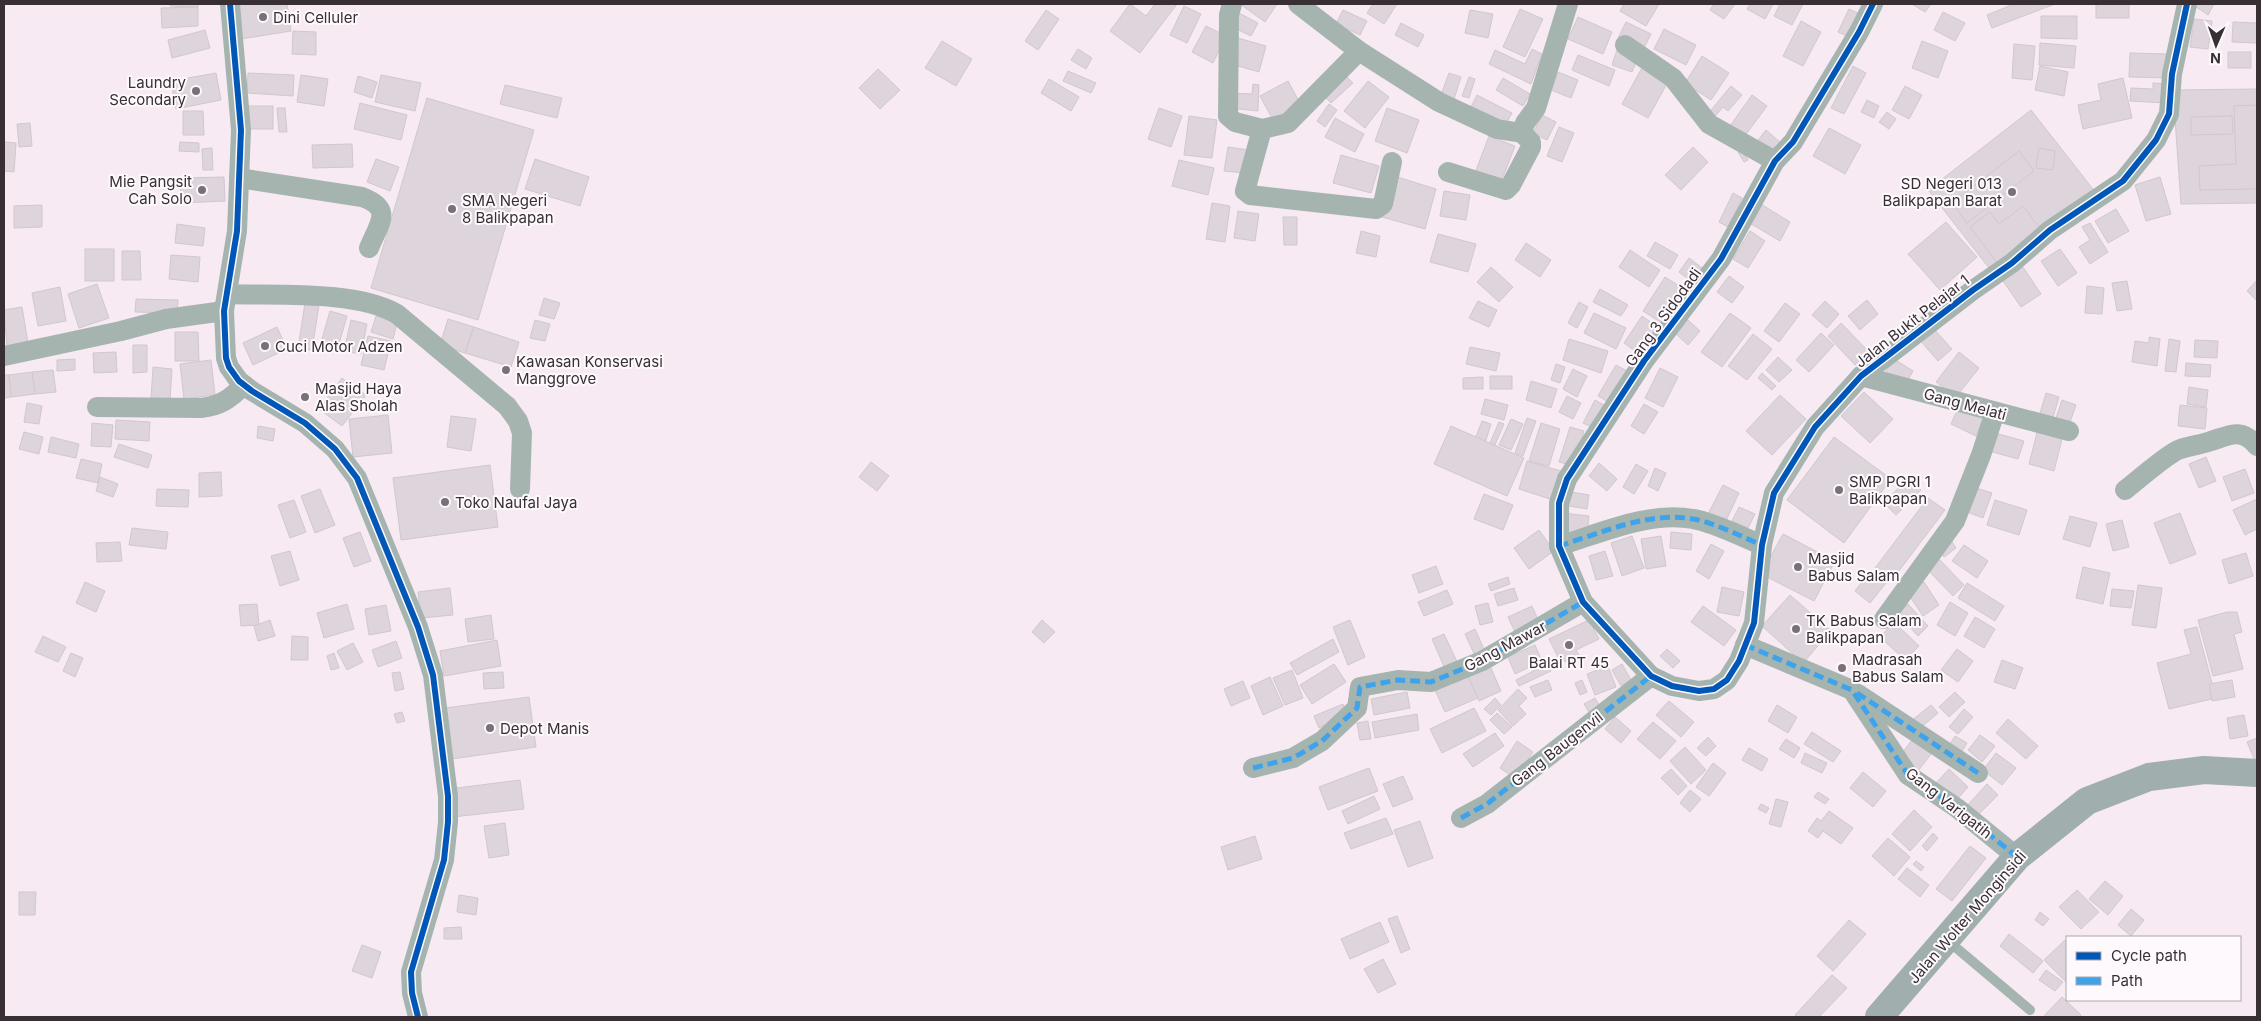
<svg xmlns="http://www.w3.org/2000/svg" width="2261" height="1021" font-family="Inter,sans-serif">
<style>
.building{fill:#ded4db;stroke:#d1c7ce}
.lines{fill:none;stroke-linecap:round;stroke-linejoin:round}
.lane{stroke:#a6b4b0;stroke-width:10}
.street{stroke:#a6b4b0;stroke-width:20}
.secondary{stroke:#a0aead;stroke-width:28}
.quiet{stroke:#3fa3eb;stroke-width:5;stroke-dasharray:10 5;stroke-linecap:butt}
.cycleway-casing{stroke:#fdf9fc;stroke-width:9}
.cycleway{stroke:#0057b8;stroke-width:6}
.poi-dot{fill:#7a7077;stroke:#fdf9fc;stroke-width:2}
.labels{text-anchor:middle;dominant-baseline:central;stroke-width:4;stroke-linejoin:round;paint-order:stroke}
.poi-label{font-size:15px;fill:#372f34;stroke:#fdf9fc;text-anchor:start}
.street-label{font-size:15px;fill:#372f34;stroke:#fdf9fc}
</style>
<rect width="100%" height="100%" fill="#f7eaf3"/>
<g class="building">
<path d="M 170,4 L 198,4 L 198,7 L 170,6 Z"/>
<path d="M 235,4 L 287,4 L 291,31 L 241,39 Z"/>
<path d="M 1130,4 L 1146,16 L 1155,4 L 1177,4 L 1140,53 L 1110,31 Z"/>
<path d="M 1240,4 L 1277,4 L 1265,22 Z"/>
<path d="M 1373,4 L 1397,4 L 1384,24 L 1367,13 Z"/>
<path d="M 1624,4 L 1659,4 L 1646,26 L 1620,11 Z"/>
<path d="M 1714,4 L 1735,4 L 1724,19 L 1710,10 Z"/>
<path d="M 1750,4 L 1773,4 L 1765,19 L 1747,9 Z"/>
<path d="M 1780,4 L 1803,4 L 1792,25 L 1774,16 Z"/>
<path d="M 1912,4 L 1931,4 L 1925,12 Z"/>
<path d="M 2014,4 L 2055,4 L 1992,28 L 1987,15 Z"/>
<rect x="2096" y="4" width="33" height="14"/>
<path d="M 2192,4 L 2214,4 L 2208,15 Z"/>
<path d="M 1184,6 L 1201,14 L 1187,43 L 1170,35 Z"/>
<path d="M 198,7 L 198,26 L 162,28 L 161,8 Z"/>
<path d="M 1520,9 L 1543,19 L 1525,57 L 1503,47 Z"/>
<path d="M 1849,9 L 1860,14 L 1849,37 L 1838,32 Z"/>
<path d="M 1046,10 L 1059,19 L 1038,50 L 1025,41 Z"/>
<path d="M 1343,10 L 1367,21 L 1360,35 L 1336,24 Z"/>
<path d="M 1470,10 L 1493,14 L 1488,38 L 1465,33 Z"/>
<path d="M 1237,12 L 1258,23 L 1251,36 L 1230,26 Z"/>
<path d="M 1943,12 L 1965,23 L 1955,41 L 1934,30 Z"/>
<path d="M 2041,16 L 2077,16 L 2077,39 L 2041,38 Z"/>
<path d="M 1578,17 L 1612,32 L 1603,54 L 1568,39 Z"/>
<path d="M 2194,19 L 2212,21 L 2208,49 L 2190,47 Z"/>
<path d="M 1801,21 L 1821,32 L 1803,66 L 1783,56 Z"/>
<path d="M 1626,22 L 1651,34 L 1643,50 L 1618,38 Z"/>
<path d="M 2233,22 L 2257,23 L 2257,43 L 2232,42 Z"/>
<path d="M 1401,23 L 1424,35 L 1418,47 L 1395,35 Z"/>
<path d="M 1206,26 L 1226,36 L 1213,63 L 1192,52 Z"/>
<path d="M 1664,29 L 1696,45 L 1686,65 L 1654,49 Z"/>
<path d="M 205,30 L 210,48 L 172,58 L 168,40 Z"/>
<path d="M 293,31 L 316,32 L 316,55 L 292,54 Z"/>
<path d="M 1238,38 L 1266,46 L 1259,72 L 1231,64 Z"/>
<path d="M 942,41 L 972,59 L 956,86 L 925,68 Z"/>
<path d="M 1922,41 L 1948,51 L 1938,78 L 1912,68 Z"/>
<path d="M 2040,43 L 2076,46 L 2074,68 L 2039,65 Z"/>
<path d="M 2014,44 L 2035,46 L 2032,80 L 2012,78 Z"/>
<path d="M 1078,49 L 1092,58 L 1086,69 L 1071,60 Z"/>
<path d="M 1532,49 L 1542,54 L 1531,84 L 1489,64 L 1495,50 L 1525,64 Z"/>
<path d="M 1617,50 L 1638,57 L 1632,72 L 1612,65 Z"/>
<rect x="2228" y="52" width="23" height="16"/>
<path d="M 2130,53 L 2169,54 L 2168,78 L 2129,77 Z"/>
<path d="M 1578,55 L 1615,70 L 1609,86 L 1572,70 Z"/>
<path d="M 1702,56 L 1729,73 L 1711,100 L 1685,83 Z"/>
<path d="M 1644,64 L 1670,78 L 1648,118 L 1622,104 Z"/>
<path d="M 1853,66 L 1866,73 L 1844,114 L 1831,108 Z"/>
<path d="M 2040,66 L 2068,72 L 2064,96 L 2035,90 Z"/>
<path d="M 878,69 L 900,90 L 880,109 L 859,88 Z"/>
<path d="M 1068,71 L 1096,83 L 1091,93 L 1063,81 Z"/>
<path d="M 1558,72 L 1578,80 L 1571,98 L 1551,90 Z"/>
<path d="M 216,73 L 221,100 L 176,109 L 171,81 Z"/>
<path d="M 248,73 L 294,75 L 293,96 L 247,93 Z"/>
<path d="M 1449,73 L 1461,77 L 1454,99 L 1441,95 Z"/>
<path d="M 1344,74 L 1353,83 L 1331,103 L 1322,94 Z"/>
<path d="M 301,75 L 328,79 L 324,106 L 297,102 Z"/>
<path d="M 381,75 L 421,83 L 415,111 L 375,102 Z"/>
<path d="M 358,76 L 377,82 L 372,98 L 354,92 Z"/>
<path d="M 1469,77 L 1475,79 L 1469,98 L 1462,96 Z"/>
<path d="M 1503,78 L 1530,94 L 1523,106 L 1496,90 Z"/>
<path d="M 2123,78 L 2132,118 L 2083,129 L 2078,105 L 2101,100 L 2098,84 Z"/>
<path d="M 1049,79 L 1079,97 L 1071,111 L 1041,93 Z"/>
<path d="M 1288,81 L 1301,105 L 1273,120 L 1260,96 Z"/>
<path d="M 1368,81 L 1389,97 L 1365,128 L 1344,111 Z"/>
<path d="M 2153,83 L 2168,84 L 2167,103 L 2130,101 L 2131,88 L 2153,89 Z"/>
<path d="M 1253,84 L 1259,85 L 1258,111 L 1230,108 L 1231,93 L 1252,94 Z"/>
<path d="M 505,85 L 562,98 L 557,118 L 500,104 Z"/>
<path d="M 1731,86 L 1742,95 L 1728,111 L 1723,107 L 1712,120 L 1707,115 Z"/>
<path d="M 1905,86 L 1922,95 L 1909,119 L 1892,110 Z"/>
<path d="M 2257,89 L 2257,203 L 2181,204 L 2173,90 Z"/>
<path d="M 1477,95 L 1512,113 L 1503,129 L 1469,111 Z"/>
<path d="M 1752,95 L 1767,106 L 1744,137 L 1730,126 Z"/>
<path d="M 427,98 L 534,130 L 478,320 L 371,288 Z"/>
<path d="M 1867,100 L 1879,106 L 1874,118 L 1861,112 Z"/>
<path d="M 360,103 L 407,115 L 401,140 L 354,129 Z"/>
<path d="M 1329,104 L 1337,110 L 1325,127 L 1317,121 Z"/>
<path d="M 2257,105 L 2257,189 L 2200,190 L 2199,166 L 2236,164 L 2234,106 Z"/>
<rect x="239" y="106" width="34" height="23"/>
<path d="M 277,108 L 285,108 L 287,132 L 279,132 Z"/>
<path d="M 1159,108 L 1182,116 L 1171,147 L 1148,139 Z"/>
<path d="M 1387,108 L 1419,120 L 1407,153 L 1375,141 Z"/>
<path d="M 2031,110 L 2096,193 L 1993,273 L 1928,190 Z"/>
<path d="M 183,111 L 203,111 L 204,135 L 183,135 Z"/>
<path d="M 1887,112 L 1896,119 L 1889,129 L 1879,122 Z"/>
<path d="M 1542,115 L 1556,122 L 1547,140 L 1533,133 Z"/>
<path d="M 1189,116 L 1217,120 L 1212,158 L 1184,155 Z"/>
<path d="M 2232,116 L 2233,134 L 2191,135 L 2191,117 Z"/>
<path d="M 1335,118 L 1364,134 L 1355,152 L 1325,137 Z"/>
<path d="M 30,123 L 32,146 L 19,147 L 17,124 Z"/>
<path d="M 1559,127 L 1574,133 L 1562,162 L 1547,156 Z"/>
<path d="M 1829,128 L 1861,145 L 1845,174 L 1813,156 Z"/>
<path d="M 1766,130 L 1781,143 L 1770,156 L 1755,144 Z"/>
<path d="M 1489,136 L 1515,146 L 1501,182 L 1475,173 Z"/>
<path d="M 4,142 L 16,143 L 14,172 L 4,171 Z"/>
<path d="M 180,142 L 199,143 L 199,152 L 179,151 Z"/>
<path d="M 352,144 L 353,167 L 313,168 L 312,145 Z"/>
<path d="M 1228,147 L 1249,150 L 1245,173 L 1224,171 Z"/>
<path d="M 1693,147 L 1708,162 L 1681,190 L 1665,175 Z"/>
<path d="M 212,148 L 213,170 L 203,170 L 202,149 Z"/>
<path d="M 2039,148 L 2055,151 L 2053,170 L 2036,168 Z"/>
<path d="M 1743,149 L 1748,160 L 1744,162 L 1738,152 Z"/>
<path d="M 2019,151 L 2034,171 L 1967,223 L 1952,203 Z"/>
<path d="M 1341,155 L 1379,166 L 1371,193 L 1333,183 Z"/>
<path d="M 376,159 L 399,167 L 390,191 L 367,182 Z"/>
<path d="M 535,159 L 589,177 L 580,206 L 525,189 Z"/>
<path d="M 1179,160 L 1214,168 L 1208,195 L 1172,186 Z"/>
<path d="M 1394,176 L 1436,189 L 1425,229 L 1382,217 Z"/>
<path d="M 224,177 L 225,201 L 181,203 L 180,178 Z"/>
<path d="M 2160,177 L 2171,214 L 2146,221 L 2135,185 Z"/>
<path d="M 1444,191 L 1470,195 L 1466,220 L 1440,216 Z"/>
<path d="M 1733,193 L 1742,198 L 1728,227 L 1719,222 Z"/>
<path d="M 1212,203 L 1230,206 L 1225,242 L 1206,239 Z"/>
<path d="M 1759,203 L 1790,222 L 1780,241 L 1748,222 Z"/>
<path d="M 42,205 L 42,227 L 14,228 L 14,206 Z"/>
<path d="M 2023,206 L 2043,232 L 1999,265 L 1970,227 L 1990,212 L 1999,224 Z"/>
<path d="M 2116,209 L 2129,231 L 2108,243 L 2095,221 Z"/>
<path d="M 1238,211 L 1259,214 L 1255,241 L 1234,238 Z"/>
<path d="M 1283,217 L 1297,217 L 1297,245 L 1284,245 Z"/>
<path d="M 1946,222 L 1977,257 L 1940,290 L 1908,254 Z"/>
<path d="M 2090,223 L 2108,252 L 2090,264 L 2079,247 L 2090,240 L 2082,227 Z"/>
<path d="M 177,224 L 205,228 L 203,246 L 175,243 Z"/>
<path d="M 1361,231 L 1380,236 L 1376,257 L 1356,253 Z"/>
<path d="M 1750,231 L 1765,241 L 1748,268 L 1733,259 Z"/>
<path d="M 1438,234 L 1476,244 L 1468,272 L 1430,262 Z"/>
<path d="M 1655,242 L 1678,255 L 1670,269 L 1647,256 Z"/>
<path d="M 1526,243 L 1551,260 L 1540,277 L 1515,260 Z"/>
<rect x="85" y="249" width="29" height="32"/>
<path d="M 2060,249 L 2077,273 L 2058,286 L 2041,261 Z"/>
<path d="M 1630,250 L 1660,270 L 1649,287 L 1619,267 Z"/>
<path d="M 122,251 L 140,251 L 141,280 L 122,280 Z"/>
<path d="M 171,255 L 200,257 L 198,282 L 169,279 Z"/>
<path d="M 1689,258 L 1706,271 L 1696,285 L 1679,272 Z"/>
<path d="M 2021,264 L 2041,294 L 2021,307 L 2001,278 Z"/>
<path d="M 1491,267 L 1513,287 L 1499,302 L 1477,282 Z"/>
<path d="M 1729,276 L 1744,287 L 1732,303 L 1717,292 Z"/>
<path d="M 1665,277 L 1687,291 L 1665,325 L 1643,311 Z"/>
<path d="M 2257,280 L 2257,301 L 2247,291 Z"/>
<path d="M 2127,281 L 2132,309 L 2117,311 L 2112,283 Z"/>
<path d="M 97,284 L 109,318 L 79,328 L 68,294 Z"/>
<path d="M 2087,286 L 2104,288 L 2102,314 L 2085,313 Z"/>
<path d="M 60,287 L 66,321 L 38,326 L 32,293 Z"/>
<path d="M 1600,289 L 1628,305 L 1621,316 L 1593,302 Z"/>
<path d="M 544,298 L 560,303 L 554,319 L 539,315 Z"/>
<path d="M 136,299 L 178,300 L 177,313 L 135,312 Z"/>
<path d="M 1867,300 L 1878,314 L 1860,330 L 1848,316 Z"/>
<path d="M 1478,301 L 1497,310 L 1489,327 L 1469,318 Z"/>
<path d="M 1825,301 L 1839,314 L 1827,328 L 1812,315 Z"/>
<path d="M 1579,302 L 1588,307 L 1577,328 L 1568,323 Z"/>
<path d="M 305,303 L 319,305 L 312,350 L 298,348 Z"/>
<path d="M 1785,303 L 1800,314 L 1779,342 L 1764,331 Z"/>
<path d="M 22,307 L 28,343 L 7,347 L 4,310 Z"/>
<path d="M 330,311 L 347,316 L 337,351 L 320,346 Z"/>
<path d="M 1594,313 L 1626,328 L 1616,349 L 1584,333 Z"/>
<path d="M 1730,313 L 1751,328 L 1722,367 L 1701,352 Z"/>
<path d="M 376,316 L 397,323 L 393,339 L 371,332 Z"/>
<path d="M 1642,316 L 1662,330 L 1643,357 L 1624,343 Z"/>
<path d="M 448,319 L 474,327 L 465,353 L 440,345 Z"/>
<path d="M 351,320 L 367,324 L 361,354 L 344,351 Z"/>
<path d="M 535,320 L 550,324 L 545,341 L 530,338 Z"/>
<path d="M 1688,320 L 1700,331 L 1688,345 L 1676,334 Z"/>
<path d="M 1841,323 L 1869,352 L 1855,365 L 1828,336 Z"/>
<path d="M 277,327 L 287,349 L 253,365 L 243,343 Z"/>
<path d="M 474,327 L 519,342 L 511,367 L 465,353 Z"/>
<path d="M 1932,327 L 1952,349 L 1938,361 L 1919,339 Z"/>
<path d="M 175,332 L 198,332 L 199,361 L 175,361 Z"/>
<path d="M 1821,333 L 1834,345 L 1809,372 L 1796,360 Z"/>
<path d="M 1753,334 L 1772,349 L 1747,380 L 1728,366 Z"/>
<path d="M 368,336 L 391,341 L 384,370 L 361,365 Z"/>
<path d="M 2149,337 L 2160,339 L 2157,366 L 2132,362 L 2135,341 L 2149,343 Z"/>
<path d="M 1569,339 L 1608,351 L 1601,373 L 1563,360 Z"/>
<path d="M 2169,339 L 2180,341 L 2176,372 L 2165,371 Z"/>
<path d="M 2195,340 L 2218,341 L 2217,358 L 2194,357 Z"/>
<path d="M 133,345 L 147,345 L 147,372 L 133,373 Z"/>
<path d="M 1470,347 L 1500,353 L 1496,371 L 1466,364 Z"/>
<path d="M 116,352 L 117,372 L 94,373 L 93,353 Z"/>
<path d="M 1959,352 L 1979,368 L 1956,397 L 1936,382 Z"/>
<path d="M 1778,357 L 1792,370 L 1779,382 L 1766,370 Z"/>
<path d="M 75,359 L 75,370 L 57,371 L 57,360 Z"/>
<path d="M 1894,359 L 1913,371 L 1905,385 L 1885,373 Z"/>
<path d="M 211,360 L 215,395 L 184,399 L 180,364 Z"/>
<path d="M 2186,363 L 2211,365 L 2210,377 L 2185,376 Z"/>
<path d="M 1556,364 L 1565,367 L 1560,383 L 1551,380 Z"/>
<path d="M 1616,365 L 1629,372 L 1610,403 L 1598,396 Z"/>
<path d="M 153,367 L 172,369 L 170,400 L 151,399 Z"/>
<path d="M 1660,368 L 1678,377 L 1663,407 L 1645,398 Z"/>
<path d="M 1573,369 L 1587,376 L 1577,397 L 1563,389 Z"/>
<path d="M 53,370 L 56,392 L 35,394 L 32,372 Z"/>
<path d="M 32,372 L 35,394 L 11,397 L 9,375 Z"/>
<path d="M 1762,373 L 1776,386 L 1772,390 L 1758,378 Z"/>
<path d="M 4,375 L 9,375 L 11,397 L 4,398 Z"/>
<rect x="1490" y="376" width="22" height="13"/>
<path d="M 1483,377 L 1483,389 L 1463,389 L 1463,378 Z"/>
<path d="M 342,378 L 366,395 L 342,426 L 319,409 Z"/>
<path d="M 1531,381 L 1557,389 L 1551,408 L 1526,400 Z"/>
<path d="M 2189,387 L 2208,390 L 2206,407 L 2187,404 Z"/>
<path d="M 1864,392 L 1893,419 L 1870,443 L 1841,416 Z"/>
<path d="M 2046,393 L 2059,397 L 2051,424 L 2038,420 Z"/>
<path d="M 1780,395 L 1806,419 L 1772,455 L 1746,431 Z"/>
<path d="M 1567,396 L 1581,403 L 1573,419 L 1559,412 Z"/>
<path d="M 1485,399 L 1508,405 L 1504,420 L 1481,414 Z"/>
<path d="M 1595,400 L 1606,406 L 1594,428 L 1583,423 Z"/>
<path d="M 2062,400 L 2076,405 L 2068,428 L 2054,424 Z"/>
<path d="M 27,403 L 42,406 L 39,424 L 24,422 Z"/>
<path d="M 1644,404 L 1658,412 L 1644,434 L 1631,426 Z"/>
<path d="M 2180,405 L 2207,408 L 2205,429 L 2178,426 Z"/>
<path d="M 1959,406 L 1984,417 L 1976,436 L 1951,424 Z"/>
<path d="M 388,415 L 392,453 L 353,457 L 349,419 Z"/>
<path d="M 451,416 L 476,419 L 471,451 L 447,447 Z"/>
<path d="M 1527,418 L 1536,421 L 1523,456 L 1515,453 Z"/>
<path d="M 1511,419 L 1523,424 L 1511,450 L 1499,445 Z"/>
<path d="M 116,420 L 150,422 L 149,441 L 115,439 Z"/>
<path d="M 1482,421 L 1491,424 L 1485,443 L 1475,439 Z"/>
<path d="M 1499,422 L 1504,424 L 1494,447 L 1489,445 Z"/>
<path d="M 92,423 L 113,425 L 111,447 L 91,446 Z"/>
<path d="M 1541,423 L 1560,429 L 1549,466 L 1529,461 Z"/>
<path d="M 258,426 L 275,429 L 273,441 L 257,438 Z"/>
<path d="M 1451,426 L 1524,458 L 1507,496 L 1434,464 Z"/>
<path d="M 1570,427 L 1584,431 L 1573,466 L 1559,462 Z"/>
<path d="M 2038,429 L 2063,435 L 2054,471 L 2029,464 Z"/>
<path d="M 24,432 L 43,437 L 39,454 L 19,449 Z"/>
<path d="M 1995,433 L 2024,441 L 2018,459 L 1989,451 Z"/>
<path d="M 51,437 L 79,444 L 76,458 L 48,452 Z"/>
<path d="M 1834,437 L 1891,479 L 1844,543 L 1787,500 Z"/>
<path d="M 119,444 L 152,455 L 148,468 L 114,457 Z"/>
<path d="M 2206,457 L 2216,481 L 2199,488 L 2189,464 Z"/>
<path d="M 81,459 L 102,464 L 98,483 L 76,478 Z"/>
<path d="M 1527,461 L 1561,471 L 1553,500 L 1519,489 Z"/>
<path d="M 871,462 L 889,476 L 877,491 L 859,477 Z"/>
<path d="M 1599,463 L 1617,479 L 1607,491 L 1589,476 Z"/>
<path d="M 1636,464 L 1648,471 L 1634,494 L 1623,487 Z"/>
<path d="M 490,465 L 498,527 L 401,540 L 393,478 Z"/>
<path d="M 1655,468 L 1666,473 L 1658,491 L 1648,486 Z"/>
<path d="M 2245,469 L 2254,493 L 2232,501 L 2223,477 Z"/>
<path d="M 221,472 L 222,496 L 199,497 L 199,473 Z"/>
<path d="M 100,477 L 118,484 L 113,497 L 96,491 Z"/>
<path d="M 1908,478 L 1921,490 L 1896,515 L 1884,503 Z"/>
<path d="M 1723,485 L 1739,493 L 1724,525 L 1707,516 Z"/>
<path d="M 1976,488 L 1992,493 L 1983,518 L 1967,512 Z"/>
<path d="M 157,489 L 189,490 L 188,507 L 156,506 Z"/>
<path d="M 320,489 L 335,525 L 315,533 L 301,496 Z"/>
<path d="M 1571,492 L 1589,495 L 1587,509 L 1569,506 Z"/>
<path d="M 1484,494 L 1513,505 L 1503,530 L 1474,519 Z"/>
<path d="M 1928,498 L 1945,510 L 1892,580 L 1875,568 Z"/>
<path d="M 2257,499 L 2257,529 L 2245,535 L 2233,510 Z"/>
<path d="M 294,500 L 306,532 L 290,538 L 278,505 Z"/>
<path d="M 1995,500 L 2027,510 L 2019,535 L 1987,525 Z"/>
<path d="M 1739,507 L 1755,514 L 1748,528 L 1732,521 Z"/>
<path d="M 1563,513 L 1589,516 L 1587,535 L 1561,532 Z"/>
<path d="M 2180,513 L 2196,554 L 2170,564 L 2154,523 Z"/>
<path d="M 2070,516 L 2097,523 L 2090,547 L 2063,539 Z"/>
<path d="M 2122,520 L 2129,547 L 2113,551 L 2106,524 Z"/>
<path d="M 132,528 L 168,532 L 166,549 L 129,545 Z"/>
<path d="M 1539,530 L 1554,551 L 1529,569 L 1514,548 Z"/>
<path d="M 360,532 L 371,561 L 354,567 L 343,538 Z"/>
<path d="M 1671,532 L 1692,534 L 1691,550 L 1670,548 Z"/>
<path d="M 1783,534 L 1835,561 L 1814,601 L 1761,574 Z"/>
<path d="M 1632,536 L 1644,568 L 1622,576 L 1611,543 Z"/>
<path d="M 1661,536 L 1666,566 L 1646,569 L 1641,539 Z"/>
<path d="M 1949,537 L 1956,548 L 1944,557 L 1936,546 Z"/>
<path d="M 120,542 L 122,561 L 97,562 L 96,543 Z"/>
<path d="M 1711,544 L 1724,551 L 1709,579 L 1696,571 Z"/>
<path d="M 1964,545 L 1988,561 L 1977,578 L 1952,561 Z"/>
<path d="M 290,551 L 299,580 L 280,586 L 271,556 Z"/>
<path d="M 1605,551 L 1613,576 L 1596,580 L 1589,556 Z"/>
<path d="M 2246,553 L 2253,576 L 2229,584 L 2222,560 Z"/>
<path d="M 1935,555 L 1964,585 L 1953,596 L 1924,566 Z"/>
<path d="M 1436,566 L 1443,584 L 1419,593 L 1412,575 Z"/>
<path d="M 2083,567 L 2110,573 L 2103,604 L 2076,598 Z"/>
<path d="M 1870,571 L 1886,583 L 1870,603 L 1855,591 Z"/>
<path d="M 1508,577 L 1510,584 L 1491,591 L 1488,584 Z"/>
<path d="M 85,582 L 105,591 L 96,612 L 76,603 Z"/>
<path d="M 1924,582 L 1939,605 L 1923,616 L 1907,592 Z"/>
<path d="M 1967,583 L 2004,606 L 1995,621 L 1958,598 Z"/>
<path d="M 2138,585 L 2162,588 L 2156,628 L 2132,625 Z"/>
<path d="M 1722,587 L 1744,592 L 1739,616 L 1717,612 Z"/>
<path d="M 450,588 L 453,615 L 421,618 L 418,592 Z"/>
<path d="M 1514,588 L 1518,600 L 1498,606 L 1494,594 Z"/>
<path d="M 2112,589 L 2134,591 L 2131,608 L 2110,606 Z"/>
<path d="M 1447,590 L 1453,604 L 1424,616 L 1418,602 Z"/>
<path d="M 1790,595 L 1831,631 L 1803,663 L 1762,626 Z"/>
<path d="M 1950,602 L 1968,613 L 1955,636 L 1937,625 Z"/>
<path d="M 1488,603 L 1493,622 L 1480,625 L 1475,606 Z"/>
<path d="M 257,604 L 259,625 L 241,626 L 239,605 Z"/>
<path d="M 347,604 L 354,629 L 324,638 L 317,613 Z"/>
<path d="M 1908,604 L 1928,626 L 1918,636 L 1898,614 Z"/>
<path d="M 386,605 L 391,631 L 369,635 L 365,609 Z"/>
<path d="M 1532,606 L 1539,622 L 1515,632 L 1508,617 Z"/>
<path d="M 1703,606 L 1736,630 L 1724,646 L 1691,622 Z"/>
<path d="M 2227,612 L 2237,612 L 2242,632 L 2234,634 L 2243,669 L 2213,676 L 2198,620 Z"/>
<path d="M 491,615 L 494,639 L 468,642 L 465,619 Z"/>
<path d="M 1975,617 L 1995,629 L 1984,648 L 1964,636 Z"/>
<path d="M 270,620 L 275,636 L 258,641 L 254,626 Z"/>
<path d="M 1042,620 L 1055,632 L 1044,643 L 1032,632 Z"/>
<path d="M 1350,620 L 1365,657 L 1348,665 L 1333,627 Z"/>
<path d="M 1589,620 L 1599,639 L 1576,650 L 1579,655 L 1565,662 L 1563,657 L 1559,659 L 1549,639 Z"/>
<path d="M 1894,622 L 1919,646 L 1905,660 L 1880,637 Z"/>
<path d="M 2197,627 L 2216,698 L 2169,709 L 2157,663 L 2191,654 L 2184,630 Z"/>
<path d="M 1475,629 L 1487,656 L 1477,660 L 1465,634 Z"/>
<path d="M 1444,634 L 1459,666 L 1446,671 L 1432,639 Z"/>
<path d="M 43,636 L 66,647 L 58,662 L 35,652 Z"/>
<path d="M 292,636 L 308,637 L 308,660 L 291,660 Z"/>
<path d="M 1333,639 L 1339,652 L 1297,675 L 1290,663 Z"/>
<path d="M 497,640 L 501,666 L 444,676 L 440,651 Z"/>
<path d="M 396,641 L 402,658 L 378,667 L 372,650 Z"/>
<path d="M 353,643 L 363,662 L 347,670 L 337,651 Z"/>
<path d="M 1535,645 L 1542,661 L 1515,674 L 1508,657 Z"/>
<path d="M 1667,649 L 1680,661 L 1673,668 L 1660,656 Z"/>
<path d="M 1957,649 L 1973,661 L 1958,682 L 1941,670 Z"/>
<path d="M 71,653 L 83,658 L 75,677 L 63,671 Z"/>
<path d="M 334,653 L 339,668 L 331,670 L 327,656 Z"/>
<path d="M 2002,660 L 2023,668 L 2015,689 L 1994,682 Z"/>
<path d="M 1334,664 L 1346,682 L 1312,704 L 1300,685 Z"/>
<path d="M 1547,664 L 1551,671 L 1519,686 L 1516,680 Z"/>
<path d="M 1622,664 L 1631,680 L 1621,686 L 1612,670 Z"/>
<path d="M 1490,666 L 1501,691 L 1479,701 L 1468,676 Z"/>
<path d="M 1608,666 L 1616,687 L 1595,695 L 1587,674 Z"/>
<path d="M 1292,670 L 1303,698 L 1285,705 L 1273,678 Z"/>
<path d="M 400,672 L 404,689 L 395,691 L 392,673 Z"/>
<path d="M 503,672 L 504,688 L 484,689 L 483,673 Z"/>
<path d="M 1468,676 L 1478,698 L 1445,712 L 1435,690 Z"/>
<path d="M 1270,677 L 1283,706 L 1263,715 L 1251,686 Z"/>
<path d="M 1548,680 L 1552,690 L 1535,697 L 1530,687 Z"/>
<path d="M 1582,680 L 1587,692 L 1580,695 L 1575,683 Z"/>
<path d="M 2232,680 L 2235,697 L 2212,701 L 2209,684 Z"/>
<path d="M 1243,681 L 1250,698 L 1231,706 L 1224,689 Z"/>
<path d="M 1518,689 L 1527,698 L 1519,706 L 1526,714 L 1513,726 L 1498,710 Z"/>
<path d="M 1407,692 L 1410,708 L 1374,715 L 1371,699 Z"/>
<path d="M 1955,692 L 1965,702 L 1949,717 L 1939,707 Z"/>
<path d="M 529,697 L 536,747 L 452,759 L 445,708 Z"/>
<path d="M 1495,698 L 1501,705 L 1491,715 L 1484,709 Z"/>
<path d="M 1595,698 L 1601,708 L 1590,714 L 1584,704 Z"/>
<path d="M 1669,701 L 1694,722 L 1681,737 L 1656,715 Z"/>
<path d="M 1343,704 L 1348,715 L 1319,728 L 1314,716 Z"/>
<path d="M 1777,705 L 1797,717 L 1788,733 L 1768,721 Z"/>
<path d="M 1931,705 L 1938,713 L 1918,730 L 1911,721 Z"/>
<path d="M 1474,708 L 1486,731 L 1442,753 L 1430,729 Z"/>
<path d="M 1964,709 L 1973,717 L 1958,734 L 1949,727 Z"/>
<path d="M 402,712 L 405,721 L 397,723 L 394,714 Z"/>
<path d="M 1497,713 L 1512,727 L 1504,734 L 1490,720 Z"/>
<path d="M 1417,714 L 1419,730 L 1375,738 L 1372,722 Z"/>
<path d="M 2244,715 L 2248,736 L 2230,739 L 2227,718 Z"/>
<path d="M 1615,717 L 1631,731 L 1621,743 L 1605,729 Z"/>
<path d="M 2008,719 L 2038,746 L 2026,759 L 1996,733 Z"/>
<path d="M 1368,721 L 1371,739 L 1360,740 L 1357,723 Z"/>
<path d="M 1653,722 L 1676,741 L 1660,759 L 1637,739 Z"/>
<path d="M 1812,732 L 1841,751 L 1833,762 L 1804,744 Z"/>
<path d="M 1495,733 L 1504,746 L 1473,767 L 1463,754 Z"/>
<path d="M 1980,735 L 1995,746 L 1982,762 L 1968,750 Z"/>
<path d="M 1955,736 L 1967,743 L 1959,756 L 1947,749 Z"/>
<path d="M 1708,737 L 1716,746 L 1706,756 L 1697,748 Z"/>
<path d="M 2257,738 L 2257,760 L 2255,761 L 2247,742 Z"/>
<path d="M 1786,739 L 1800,748 L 1794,758 L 1779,749 Z"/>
<path d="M 1912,740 L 1931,754 L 1918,771 L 1899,757 Z"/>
<path d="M 1517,741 L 1533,752 L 1515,778 L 1500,768 Z"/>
<path d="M 1685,747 L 1706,770 L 1691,784 L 1670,761 Z"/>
<path d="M 1749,748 L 1768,759 L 1762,771 L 1742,760 Z"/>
<path d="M 1805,753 L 1827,763 L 1822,773 L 1801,763 Z"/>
<path d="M 1996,753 L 2016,768 L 2002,785 L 1983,770 Z"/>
<path d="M 1713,763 L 1726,773 L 1709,796 L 1696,787 Z"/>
<path d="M 1369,768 L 1378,791 L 1328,810 L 1319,787 Z"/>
<path d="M 1671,769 L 1687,786 L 1678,795 L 1661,778 Z"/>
<path d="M 1949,769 L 1968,787 L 1953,804 L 1933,786 Z"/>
<path d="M 1863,772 L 1886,791 L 1873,807 L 1850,788 Z"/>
<path d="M 1403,776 L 1413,799 L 1393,807 L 1383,784 Z"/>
<path d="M 520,780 L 524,809 L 453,817 L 449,789 Z"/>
<path d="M 1987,784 L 1998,795 L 1975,818 L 1965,808 Z"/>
<path d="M 1690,790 L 1701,799 L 1690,812 L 1680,803 Z"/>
<path d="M 1818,792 L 1829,799 L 1825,804 L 1814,797 Z"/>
<path d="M 1374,796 L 1380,809 L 1348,824 L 1342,811 Z"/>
<path d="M 1776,799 L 1788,802 L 1781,827 L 1769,824 Z"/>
<path d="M 1761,804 L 1769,808 L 1766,813 L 1758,809 Z"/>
<path d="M 1914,810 L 1932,827 L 1910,851 L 1892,834 Z"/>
<path d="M 1829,811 L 1853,828 L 1841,844 L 1823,831 L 1818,838 L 1808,831 L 1817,818 L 1821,821 Z"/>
<path d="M 1386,818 L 1393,834 L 1351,849 L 1344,833 Z"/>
<path d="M 1420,821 L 1433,858 L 1408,867 L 1394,830 Z"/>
<path d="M 505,823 L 509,855 L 489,858 L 484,826 Z"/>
<path d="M 1933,833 L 1938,838 L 1927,851 L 1922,846 Z"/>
<path d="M 1255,836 L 1262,859 L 1228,870 L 1221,847 Z"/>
<path d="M 1888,838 L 1910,857 L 1894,876 L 1872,856 Z"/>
<path d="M 1970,846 L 1986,858 L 1952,901 L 1936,889 Z"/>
<path d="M 1916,861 L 1924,867 L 1921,871 L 1913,864 Z"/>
<path d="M 1907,868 L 1929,885 L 1920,897 L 1898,879 Z"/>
<path d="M 2105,881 L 2123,896 L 2108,915 L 2089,899 Z"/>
<path d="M 2077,890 L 2099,912 L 2081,929 L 2059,907 Z"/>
<path d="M 19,892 L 36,892 L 35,915 L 19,915 Z"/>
<path d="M 459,895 L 478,898 L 476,915 L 457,912 Z"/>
<path d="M 2131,909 L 2144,920 L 2131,936 L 2118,925 Z"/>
<path d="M 2040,912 L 2049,919 L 2043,926 L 2035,920 Z"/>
<path d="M 1397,916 L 1410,949 L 1401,953 L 1388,919 Z"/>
<path d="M 1849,920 L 1866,934 L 1833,971 L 1817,956 Z"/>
<path d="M 1380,922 L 1389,942 L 1350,959 L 1341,939 Z"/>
<path d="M 461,927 L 462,939 L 444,939 L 444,928 Z"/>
<path d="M 2009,934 L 2043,961 L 2033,973 L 2000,946 Z"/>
<path d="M 2065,940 L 2067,942 L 2067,983 L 2044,960 Z"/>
<path d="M 362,945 L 381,952 L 372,978 L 352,971 Z"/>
<path d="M 1383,959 L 1396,984 L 1378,993 L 1364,969 Z"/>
<path d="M 2046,970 L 2063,982 L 2055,991 L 2039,980 Z"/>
<path d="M 1832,975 L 1847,988 L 1819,1017 L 1798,1017 L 1795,1015 Z"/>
<path d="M 2062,997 L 2081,1015 L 2079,1017 L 2043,1017 Z"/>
</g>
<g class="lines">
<path class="lane" d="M 1947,940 L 2030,1010"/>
<g class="street">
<path d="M 230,4 L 241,130 L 237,231 L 224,311 L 226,358 L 229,367 L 239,381 L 252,391 L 305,423 L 335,449 L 357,478 L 418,627 L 433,675 L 448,796 L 448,822 L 444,860 L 411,972 L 412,993 L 418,1017"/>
<path d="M 1232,4 L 1229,15 L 1228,116 L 1235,122 L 1262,129 L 1288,123 L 1359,51"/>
<path d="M 1298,4 L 1359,51 L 1439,102 L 1497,129 L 1522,133 L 1525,123 L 1536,108 L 1568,4"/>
<path d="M 1873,4 L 1859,32 L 1793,142 L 1775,161 L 1721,259 L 1644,361 L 1567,479 L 1559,503 L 1559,546 L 1583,602 L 1651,676 L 1672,686 L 1699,691 L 1714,689 L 1727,680 L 1739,661 L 1754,623 L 1762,545 L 1774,493 L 1815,427 L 1861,376 L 1973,290 L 2012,263 L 2050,230 L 2123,181 L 2156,140 L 2169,114 L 2172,74 L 2187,4"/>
<path d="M 1625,45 L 1673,78 L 1709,124 L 1775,161"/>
<path d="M 1262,129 L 1245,191 L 1250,195 L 1376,209 L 1383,204 L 1392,162"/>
<path d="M 1448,172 L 1506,190 L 1511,185 L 1531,147 L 1531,142 L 1522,133"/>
<path d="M 239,178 L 362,197 C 394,209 379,223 369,248"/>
<path d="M 227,294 C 275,296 356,290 397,314 L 507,406 L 518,421 L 522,433 L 520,489"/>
<path d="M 4,356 L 121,331 L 166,319 L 224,311"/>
<path d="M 1861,376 L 2069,431"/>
<path d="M 97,407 L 201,408 C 220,406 230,399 244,385"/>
<path d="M 2125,490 C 2138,480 2165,456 2178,450 C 2187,446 2199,445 2208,442 C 2228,436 2241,426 2257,446"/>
<path d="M 1559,546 C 1601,533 1649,511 1693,519 C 1713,522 1742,537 1762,545"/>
<path d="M 1884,619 L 1955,521 L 1981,455 L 1995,412"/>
<path d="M 1745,645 L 1852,690 L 1908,775 L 1957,808 L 2017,857"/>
<path d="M 1858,694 L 1978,773"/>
<path d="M 1253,768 L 1293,758 L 1322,741 L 1357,708 L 1360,687 L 1398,680 L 1431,682 L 1482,661 L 1583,602"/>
<path d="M 1461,818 L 1487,804 L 1651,676"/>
</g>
<path class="secondary" d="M 1879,1017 L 2017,857 L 2087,801 L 2149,777 L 2204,770 L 2257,773"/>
<g class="quiet">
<path d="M 1559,546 C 1601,533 1649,511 1693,519 C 1713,522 1742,537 1762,545"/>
<path d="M 1745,645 L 1852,690 L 1908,775 L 1957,808 L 2017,857"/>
<path d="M 1857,693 L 1978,773"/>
<path d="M 1253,768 L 1293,758 L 1322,741 L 1357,708 L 1360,687 L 1398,680 L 1431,682 L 1482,661 L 1583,602"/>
<path d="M 1461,818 L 1487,804 L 1651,676"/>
</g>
<defs>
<g id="cycleway">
<path d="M 230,4 L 241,130 L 237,231 L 224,311 L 226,358 L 229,367 L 239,381 L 252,391 L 305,423 L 335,449 L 357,478 L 418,627 L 433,675 L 448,796 L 448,822 L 444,860 L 411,972 L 412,993 L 418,1017"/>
<path d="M 1873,4 L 1859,32 L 1793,142 L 1775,161 L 1721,259 L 1644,361 L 1567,479 L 1559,503 L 1559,546 L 1583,602 L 1651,676 L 1672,686 L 1699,691 L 1714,689 L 1727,680 L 1739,661 L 1754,623 L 1762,545 L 1774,493 L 1815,427 L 1861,376 L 1973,290 L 2012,263 L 2050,230 L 2123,181 L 2156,140 L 2169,114 L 2172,74 L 2187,4"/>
</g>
</defs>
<use href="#cycleway" class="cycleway-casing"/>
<use href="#cycleway" class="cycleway"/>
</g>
<g class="poi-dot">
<circle cx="263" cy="17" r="5"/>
<circle cx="196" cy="91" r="5"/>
<circle cx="202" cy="190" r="5"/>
<circle cx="2012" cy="192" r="5"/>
<circle cx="452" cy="209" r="5"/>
<circle cx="265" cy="346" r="5"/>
<circle cx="506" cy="370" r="5"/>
<circle cx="305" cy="397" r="5"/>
<circle cx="1839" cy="490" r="5"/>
<circle cx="445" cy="502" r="5"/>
<circle cx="1798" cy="567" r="5"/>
<circle cx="1796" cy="629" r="5"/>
<circle cx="1569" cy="645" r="5"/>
<circle cx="1842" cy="668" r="5"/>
<circle cx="490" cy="728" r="5"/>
</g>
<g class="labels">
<g class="poi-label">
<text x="273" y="17">Dini Celluler</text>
<text x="186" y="82" text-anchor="end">Laundry<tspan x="186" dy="17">Secondary</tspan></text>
<text x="192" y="181" text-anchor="end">Mie Pangsit<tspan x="192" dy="17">Cah Solo</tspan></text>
<text x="2002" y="183" text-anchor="end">SD Negeri 013<tspan x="2002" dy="17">Balikpapan Barat</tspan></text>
<text x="462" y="200">SMA Negeri<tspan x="462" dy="17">8 Balikpapan</tspan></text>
<text x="275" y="346">Cuci Motor Adzen</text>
<text x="516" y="361">Kawasan Konservasi<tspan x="516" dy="17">Manggrove</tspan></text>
<text x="315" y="388">Masjid Haya<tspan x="315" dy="17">Alas Sholah</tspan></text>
<text x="1849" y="481">SMP PGRI 1<tspan x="1849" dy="17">Balikpapan</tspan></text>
<text x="455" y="502">Toko Naufal Jaya</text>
<text x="1808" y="558">Masjid<tspan x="1808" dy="17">Babus Salam</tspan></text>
<text x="1806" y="620">TK Babus Salam<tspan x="1806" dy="17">Balikpapan</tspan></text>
<text x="1852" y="659">Madrasah<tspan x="1852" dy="17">Babus Salam</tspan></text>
<text x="1569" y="662" text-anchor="middle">Balai RT 45</text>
<text x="500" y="728">Depot Manis</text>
</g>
<g class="street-label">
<text transform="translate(1663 317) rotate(-54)">Gang 3 Sidodadi</text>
<text transform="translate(1912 321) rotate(-38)">Jalan Bukit Pelajar 1</text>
<text transform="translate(1965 404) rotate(15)">Gang Melati</text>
<text transform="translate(1505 646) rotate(-28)">Gang Mawar</text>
<text transform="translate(1557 749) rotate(-38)">Gang Baugenvil</text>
<text transform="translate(1949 803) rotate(38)">Gang Varigatih</text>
<text transform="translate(1967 917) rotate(-49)">Jalan Wolter Monginsidi</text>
</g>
</g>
<rect width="2261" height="1021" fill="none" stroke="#372f34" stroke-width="10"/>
<rect x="2066" y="936" width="175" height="65" fill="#fdf9fc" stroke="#aea8ac"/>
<rect x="2076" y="952" width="25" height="8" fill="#0057b8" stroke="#aea8ac"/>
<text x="2111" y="961" font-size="15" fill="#372f34">Cycle path</text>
<rect x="2076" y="977" width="25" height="8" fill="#3fa3eb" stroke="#aea8ac"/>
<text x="2111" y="986" font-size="15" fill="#372f34">Path</text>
<g transform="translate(2216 45) rotate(182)" stroke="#fdf9fc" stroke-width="4" paint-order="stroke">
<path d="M0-4L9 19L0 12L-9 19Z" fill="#372f34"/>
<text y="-8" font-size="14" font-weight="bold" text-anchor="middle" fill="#372f34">N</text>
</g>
</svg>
